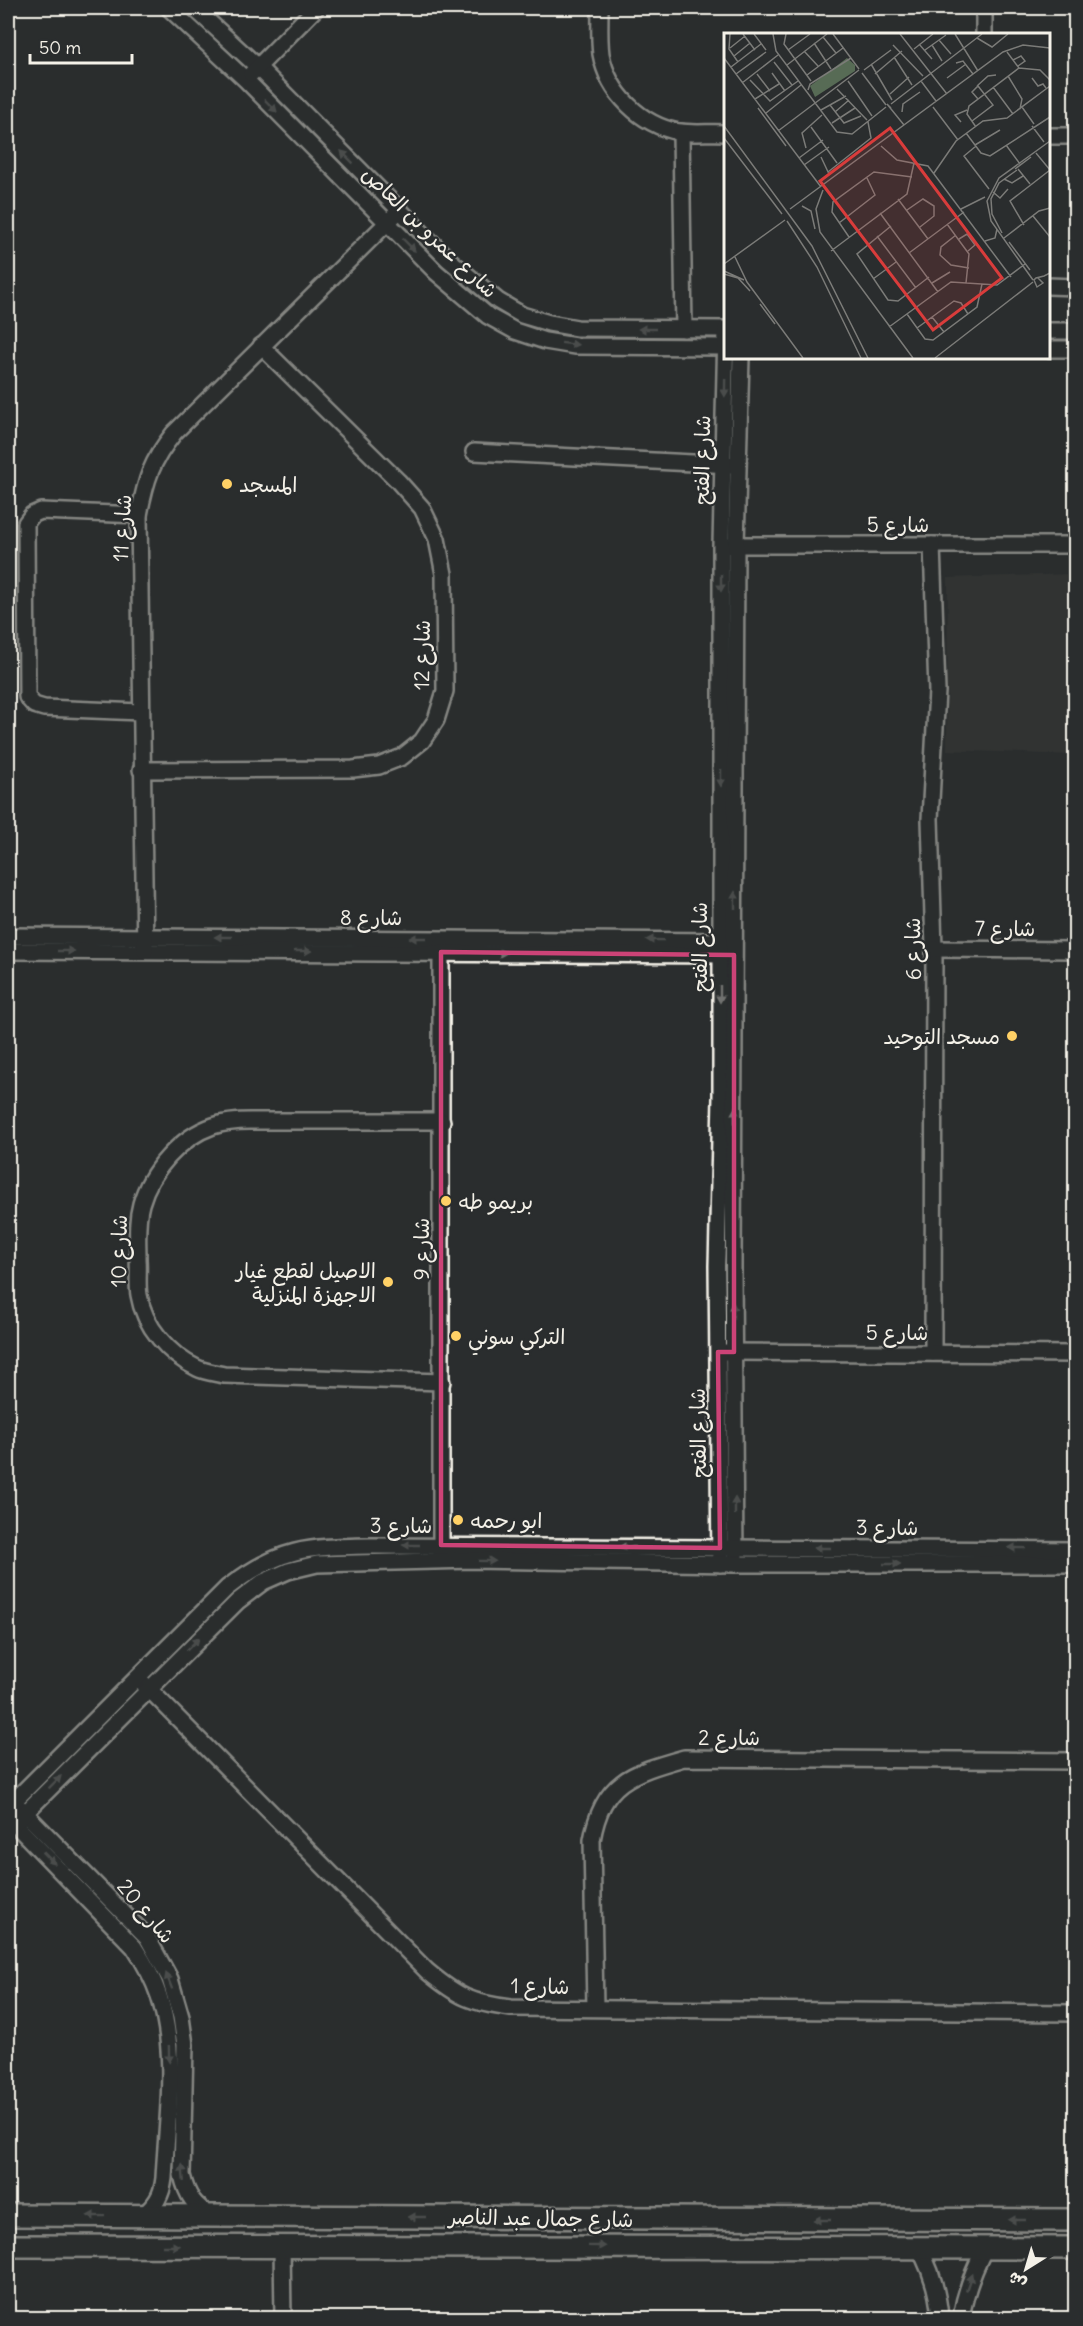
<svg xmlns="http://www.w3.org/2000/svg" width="1083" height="2326" font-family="Delius,'Playpen Sans Arabic',sans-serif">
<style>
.built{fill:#3b3a37}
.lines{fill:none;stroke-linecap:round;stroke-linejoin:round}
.minor-casing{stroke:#f4f1e8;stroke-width:20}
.secondary-casing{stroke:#f4f1e8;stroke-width:26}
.minor{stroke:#2a2d2e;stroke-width:15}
.secondary{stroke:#2a2d2e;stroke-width:21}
.oneway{fill:#71726f}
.marked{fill:none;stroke:#cc4377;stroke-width:4.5;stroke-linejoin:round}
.poi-dot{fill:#ffd166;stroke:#2a2d2e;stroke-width:2}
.labels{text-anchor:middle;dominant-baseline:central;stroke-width:4.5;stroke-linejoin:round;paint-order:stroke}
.street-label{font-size:21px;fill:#f4f1e8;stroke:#2a2d2e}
.poi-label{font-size:21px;fill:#f4f1e8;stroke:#2a2d2e;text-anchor:start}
.inset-road{fill:none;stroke:#7b7b78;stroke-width:1.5}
.view{fill:#d93c3b;fill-opacity:0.15;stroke:#d93c3b;stroke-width:3}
.inset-edge{fill:none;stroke:#f4f1e8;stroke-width:3}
</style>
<rect width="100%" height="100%" fill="#2a2d2e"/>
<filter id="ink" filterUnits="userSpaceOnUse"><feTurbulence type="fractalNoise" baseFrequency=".0167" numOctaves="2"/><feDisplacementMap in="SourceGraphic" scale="12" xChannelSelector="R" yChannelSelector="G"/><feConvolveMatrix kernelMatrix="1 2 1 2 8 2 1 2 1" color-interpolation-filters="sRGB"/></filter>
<g filter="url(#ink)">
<path class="built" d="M 1075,574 L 1075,755 L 947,750 L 948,578 Z"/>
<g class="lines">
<defs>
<g id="minor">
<path d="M 169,8 L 246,80 L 436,272 L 488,316 L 515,331 L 545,341 L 575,346 L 726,347"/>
<path d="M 194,8 L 258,67 L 448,259 L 498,301 L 522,315 L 549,323 L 577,328 L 726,329"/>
<path d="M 600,8 C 600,23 599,39 601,54 C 608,93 641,125 679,132 C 694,134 711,132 726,133"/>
<path d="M 984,8 L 984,34"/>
<path d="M 251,74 L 316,8"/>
<path d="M 681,132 L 684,329"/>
<path d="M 1048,136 L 1076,136"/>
<path d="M 1048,286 L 1076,287"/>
<path d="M 1048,331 L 1076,331"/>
<path d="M 1048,349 L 1076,349"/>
<path d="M 474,452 L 732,465"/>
<path d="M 139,515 L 41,511 L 32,515 L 26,523 L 27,697 L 34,705 L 44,708 L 141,712"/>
<path d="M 727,545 L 1076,545"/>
<path d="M 932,545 L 937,691 L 930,819 L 934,949 L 933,1353"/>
<path d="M 141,770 L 353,769 L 379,766 L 402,757 L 422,741 L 436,720 L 445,691 L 444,574 L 437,539 L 422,508 L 398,481 L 261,346"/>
<path d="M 8,936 L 729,941"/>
<path d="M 441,944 L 441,1556"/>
<path d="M 934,949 L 1076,950"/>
<path d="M 8,951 L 727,955"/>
<path d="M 145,951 L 139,515 C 146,479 151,462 174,433 L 400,210"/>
<path d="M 442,1121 L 250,1121 C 237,1121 225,1122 213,1126 C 181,1137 150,1171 141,1204 C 136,1222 138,1240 138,1259 C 139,1271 137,1284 139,1295 C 144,1326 169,1355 197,1368 C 205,1372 215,1373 224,1375 L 442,1382"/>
<path d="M 725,1352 L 1076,1354"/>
<path d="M 720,1564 L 717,1266 L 721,1097 L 721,545 L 726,329"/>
<path d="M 735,1564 L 733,1268 L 736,545 L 741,357"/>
<path d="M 142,1682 L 427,1971 C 458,1997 471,2003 511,2008 L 1076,2013"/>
<path d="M 18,1806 L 147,1937 L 170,1979 L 181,2017 L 185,2045 L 182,2175 C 187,2196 194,2206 212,2216"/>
<path d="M 8,1807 L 227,1588 C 280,1547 307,1547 372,1546 L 1076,1550"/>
<path d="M 8,1817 L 134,1947 C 144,1962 153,1978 159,1996 C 178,2054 167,2118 164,2178 C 162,2196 156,2205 141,2217"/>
<path d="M 14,1824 L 238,1601 L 263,1582 L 288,1571 L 317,1564 L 473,1560 L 735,1564 L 1076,1564"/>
<path d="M 595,2008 L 592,1840 C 602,1782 631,1773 684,1758 L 1076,1761"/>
<path d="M 282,2246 L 283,2318"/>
<path d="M 919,2248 C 932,2271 938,2292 940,2318"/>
<path d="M 961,2318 C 965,2293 973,2271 985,2248"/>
</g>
<g id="secondary">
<path d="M 8,2215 L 1076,2220"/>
<path d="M 8,2246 L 1076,2248"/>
</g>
</defs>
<use href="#minor" class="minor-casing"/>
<use href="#secondary" class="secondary-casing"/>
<use href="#minor" class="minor"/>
<use href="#secondary" class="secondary"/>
</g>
<defs><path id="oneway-solid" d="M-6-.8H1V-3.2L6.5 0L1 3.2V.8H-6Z" transform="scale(1.5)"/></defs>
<g class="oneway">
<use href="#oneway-solid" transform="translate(271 106) rotate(45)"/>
<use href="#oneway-solid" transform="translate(347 157) rotate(-135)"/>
<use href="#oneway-solid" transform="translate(409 245) rotate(45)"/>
<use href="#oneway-solid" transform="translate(647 329) rotate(180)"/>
<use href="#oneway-solid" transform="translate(570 344) rotate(7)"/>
<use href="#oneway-solid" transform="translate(725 388) rotate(91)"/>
<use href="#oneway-solid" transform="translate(721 583) rotate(90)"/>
<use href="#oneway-solid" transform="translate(721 778) rotate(90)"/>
<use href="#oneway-solid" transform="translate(735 900) rotate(-90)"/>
<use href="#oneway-solid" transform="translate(223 937) rotate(-180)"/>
<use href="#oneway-solid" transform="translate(418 938) rotate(-180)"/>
<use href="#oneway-solid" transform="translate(655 940) rotate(-179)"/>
<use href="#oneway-solid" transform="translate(66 951)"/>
<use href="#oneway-solid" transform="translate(303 951)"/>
<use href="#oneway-solid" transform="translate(498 953) rotate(1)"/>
<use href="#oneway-solid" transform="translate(720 994) rotate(90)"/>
<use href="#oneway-solid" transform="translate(735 1116) rotate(-90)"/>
<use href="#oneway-solid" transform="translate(733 1311) rotate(-91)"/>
<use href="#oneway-solid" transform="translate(735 1506) rotate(-90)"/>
<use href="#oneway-solid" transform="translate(411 1545) rotate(180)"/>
<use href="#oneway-solid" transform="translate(627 1547) rotate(-180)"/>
<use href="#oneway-solid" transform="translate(822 1548) rotate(180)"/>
<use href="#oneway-solid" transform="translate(1017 1548) rotate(-179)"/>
<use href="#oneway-solid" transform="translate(487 1561) rotate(1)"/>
<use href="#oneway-solid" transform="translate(892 1564)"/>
<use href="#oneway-solid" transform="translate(193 1644) rotate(-45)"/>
<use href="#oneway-solid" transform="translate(55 1782) rotate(-45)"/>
<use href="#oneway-solid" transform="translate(49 1858) rotate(45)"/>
<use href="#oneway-solid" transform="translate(169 1981) rotate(-111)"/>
<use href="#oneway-solid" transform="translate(169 2054) rotate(89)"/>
<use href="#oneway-solid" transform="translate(183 2173) rotate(-95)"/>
<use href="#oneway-solid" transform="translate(96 2216) rotate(-179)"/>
<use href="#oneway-solid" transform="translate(417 2217) rotate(-180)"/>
<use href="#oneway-solid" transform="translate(822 2220) rotate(-180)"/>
<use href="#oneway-solid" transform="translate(1017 2220) rotate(-180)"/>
<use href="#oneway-solid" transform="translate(171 2246)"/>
<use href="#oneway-solid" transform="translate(597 2246) rotate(1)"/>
<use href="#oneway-solid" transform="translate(969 2282) rotate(-71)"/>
</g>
</g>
<path d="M0 0H1083V2326H0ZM 441,952 L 734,955 L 734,1352 L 718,1352 L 720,1548 L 441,1545 Z" fill="#2a2d2e" fill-opacity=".55" fill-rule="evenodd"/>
<path class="marked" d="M 441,952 L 734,955 L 734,1352 L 718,1352 L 720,1548 L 441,1545 Z"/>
<g class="poi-dot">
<circle cx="227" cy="484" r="6"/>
<circle cx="1012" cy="1036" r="6"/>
<circle cx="446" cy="1201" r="6"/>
<circle cx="388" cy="1282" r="6"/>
<circle cx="456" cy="1336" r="6"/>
<circle cx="458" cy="1520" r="6"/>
</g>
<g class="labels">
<g class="street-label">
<text transform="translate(430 232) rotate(44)">شارع عمرو بن العاص</text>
<text transform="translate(702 460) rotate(-89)">شارع الفتح</text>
<text x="898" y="524">شارع 5</text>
<text transform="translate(122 528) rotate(-87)">شارع 11</text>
<text transform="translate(422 655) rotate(-89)">شارع 12</text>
<text x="371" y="917">شارع 8</text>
<text x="1005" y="928">شارع 7</text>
<text transform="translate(699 947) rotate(-90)">شارع الفتح</text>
<text transform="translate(913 949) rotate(-91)">شارع 6</text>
<text transform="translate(421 1249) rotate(-90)">شارع 9</text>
<text transform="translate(119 1251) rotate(-89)">شارع 10</text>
<text x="897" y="1332">شارع 5</text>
<text transform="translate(698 1433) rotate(-91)">شارع الفتح</text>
<text x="401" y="1525">شارع 3</text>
<text x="887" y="1527">شارع 3</text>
<text x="729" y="1737">شارع 2</text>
<text transform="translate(146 1911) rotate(50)">شارع 20</text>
<text transform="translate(540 1986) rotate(1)">شارع 1</text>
<text transform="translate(541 2218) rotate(1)">شارع جمال عبد الناصر</text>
</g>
<g class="poi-label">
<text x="239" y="484">المسجد</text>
<text x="1000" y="1036" text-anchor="end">مسجد التوحيد</text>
<text x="458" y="1201">بريمو طه</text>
<text x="376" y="1270" text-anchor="end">الاصيل لقطع غيار<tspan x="376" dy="24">الاجهزة المنزلية</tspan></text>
<text x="468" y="1336">التركي سوني</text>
<text x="470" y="1520">ابو رحمه</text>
</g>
</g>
<g transform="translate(724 33)">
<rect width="326" height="326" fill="#2a2d2e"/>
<path d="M 123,25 L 131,32 L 131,38 L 91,64 L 86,53 Z" fill="#576b55"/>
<path class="inset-road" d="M 6,1 L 5,16 L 14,29M 19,1 L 31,17M 30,1 L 42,17M 49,1 L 52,18 L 113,99 L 128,101 L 162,74M 62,1 L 60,11 L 87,48M 109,1 L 135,36M 176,1 L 223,61M 231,1 L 254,38M 99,4 L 112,20M 253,5 L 268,14 L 284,1M 215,7 L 227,21M 90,10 L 107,36M 195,11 L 208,26M 169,12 L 199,43M 208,12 L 218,28M 6,15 L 21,3M 190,16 L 209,1M 64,17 L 86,1M 201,17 L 222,2M 80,18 L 94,33M 283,19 L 295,35M 10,23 L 26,10M 170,24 L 188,52M 0,25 L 97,154M 289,27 L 297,23 L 301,28 L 294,33M 50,29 L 68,52M 232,30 L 239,28 L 249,41M 147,31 L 168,67M 63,32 L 103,1M 7,34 L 37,11M 140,37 L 167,17M 48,40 L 61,58M 138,40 L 162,72M 12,41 L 42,19M 33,41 L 46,58M 151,41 L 178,18M 83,42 L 119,15M 284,43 L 298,66 L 296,76M 223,45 L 242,31M 308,45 L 314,53 L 319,51 L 322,55M 26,47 L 46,68 L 74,48M 124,48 L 148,83M 197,48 L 212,68M 18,50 L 54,22M 253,53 L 264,43 L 272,42M 269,54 L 289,81M 113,56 L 143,87M 84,57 L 86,51 L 127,25M 166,61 L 185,44M 31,66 L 55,51M 167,71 L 258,1M 106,72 L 120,90 L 137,83M 209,74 L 234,107M 298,74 L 310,91M 34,75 L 62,113M 167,75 L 163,71 L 180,92M 97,77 L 122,63M 111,79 L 125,67M 178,79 L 179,71 L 196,59M 42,80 L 77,52M 248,88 L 269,72 L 254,53 L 248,59 L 254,66M 237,89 L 231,82 L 243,77M 108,90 L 131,75M 0,93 L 88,213 L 144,325M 308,93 L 320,109M 87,94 L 113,130M 252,94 L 243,81 L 245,73 L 295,35 L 316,37 L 326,47M 54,98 L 135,37M 242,100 L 257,120 L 266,123 L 326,84M 0,105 L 58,181M 251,112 L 276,97M 282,112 L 296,131M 157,113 L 173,127 L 204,133 L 287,244M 252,113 L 240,123 L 265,156M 82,115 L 78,100 L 98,82M 312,120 L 326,137M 97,124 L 105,141M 75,125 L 99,107M 80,132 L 105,114M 291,136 L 307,124M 294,136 L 306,151M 104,139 L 147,105 L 144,89M 210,140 L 232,108 L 259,88 L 283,85 L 326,53M 280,146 L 288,150 L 299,143M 99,157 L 92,176 L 96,199 L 189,325M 269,159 L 276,165 L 284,156M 174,166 L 204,206M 78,173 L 87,178 L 91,196M 66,176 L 279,19 L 299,12 L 326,15M 237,176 L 261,164M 183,177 L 199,166 L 210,173 L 210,183 L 196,194M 156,180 L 214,259M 309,183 L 326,204M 63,188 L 93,234 L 137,325M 115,190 L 151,162 L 143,145M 223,191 L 245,221 L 242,250M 300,192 L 286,168 L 326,137M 167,193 L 133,221 L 164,267 L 174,268 L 205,244M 278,200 L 268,181 L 267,166 L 275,150 L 293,137M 232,202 L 217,214 L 216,222 L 227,232 L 245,235M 153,203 L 192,255M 125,204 L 108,179 L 109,169 L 150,139 L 188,144M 280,205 L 315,178 L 326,175M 235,206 L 243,201 L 251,212 L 244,218M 261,208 L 271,205 L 273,196M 285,209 L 306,237M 107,218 L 183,161 L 190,130M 185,220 L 240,179M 11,224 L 23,249 L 79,325M 0,231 L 61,187M 0,238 L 20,247M 0,241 L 14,245 L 26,258M 314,245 L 319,250 L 313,254 L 310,247 L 312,245 L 320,243 L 326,240M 149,246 L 172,229M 309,247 L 267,188 L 263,168 L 275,145 L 326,108M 208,250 L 226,239M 36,271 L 51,291M 183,281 L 201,306 L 209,307 L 253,274 L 258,251M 208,284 L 220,299M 165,294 L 227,249 L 273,252 L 301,231M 193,295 L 230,268 L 237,270 L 244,281M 211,325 L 309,249"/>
<path class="view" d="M 166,95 L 278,245 L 209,297 L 96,148 Z"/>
<rect width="326" height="326" class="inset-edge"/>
</g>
<rect width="1083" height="2326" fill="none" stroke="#2a2d2e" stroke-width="30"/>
<rect x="15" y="15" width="1053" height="2296" fill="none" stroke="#f4f1e8" stroke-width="2" filter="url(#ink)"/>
<g transform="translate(1026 2269) rotate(217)" stroke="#2a2d2e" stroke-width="4.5" paint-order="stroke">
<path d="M0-4.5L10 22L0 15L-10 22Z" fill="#f4f1e8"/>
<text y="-9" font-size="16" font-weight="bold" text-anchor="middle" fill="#f4f1e8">ش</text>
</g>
<path d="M30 54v9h102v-9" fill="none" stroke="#f4f1e8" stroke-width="3"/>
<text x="39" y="54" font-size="18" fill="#f4f1e8" stroke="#2a2d2e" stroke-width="4.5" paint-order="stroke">50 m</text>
</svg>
